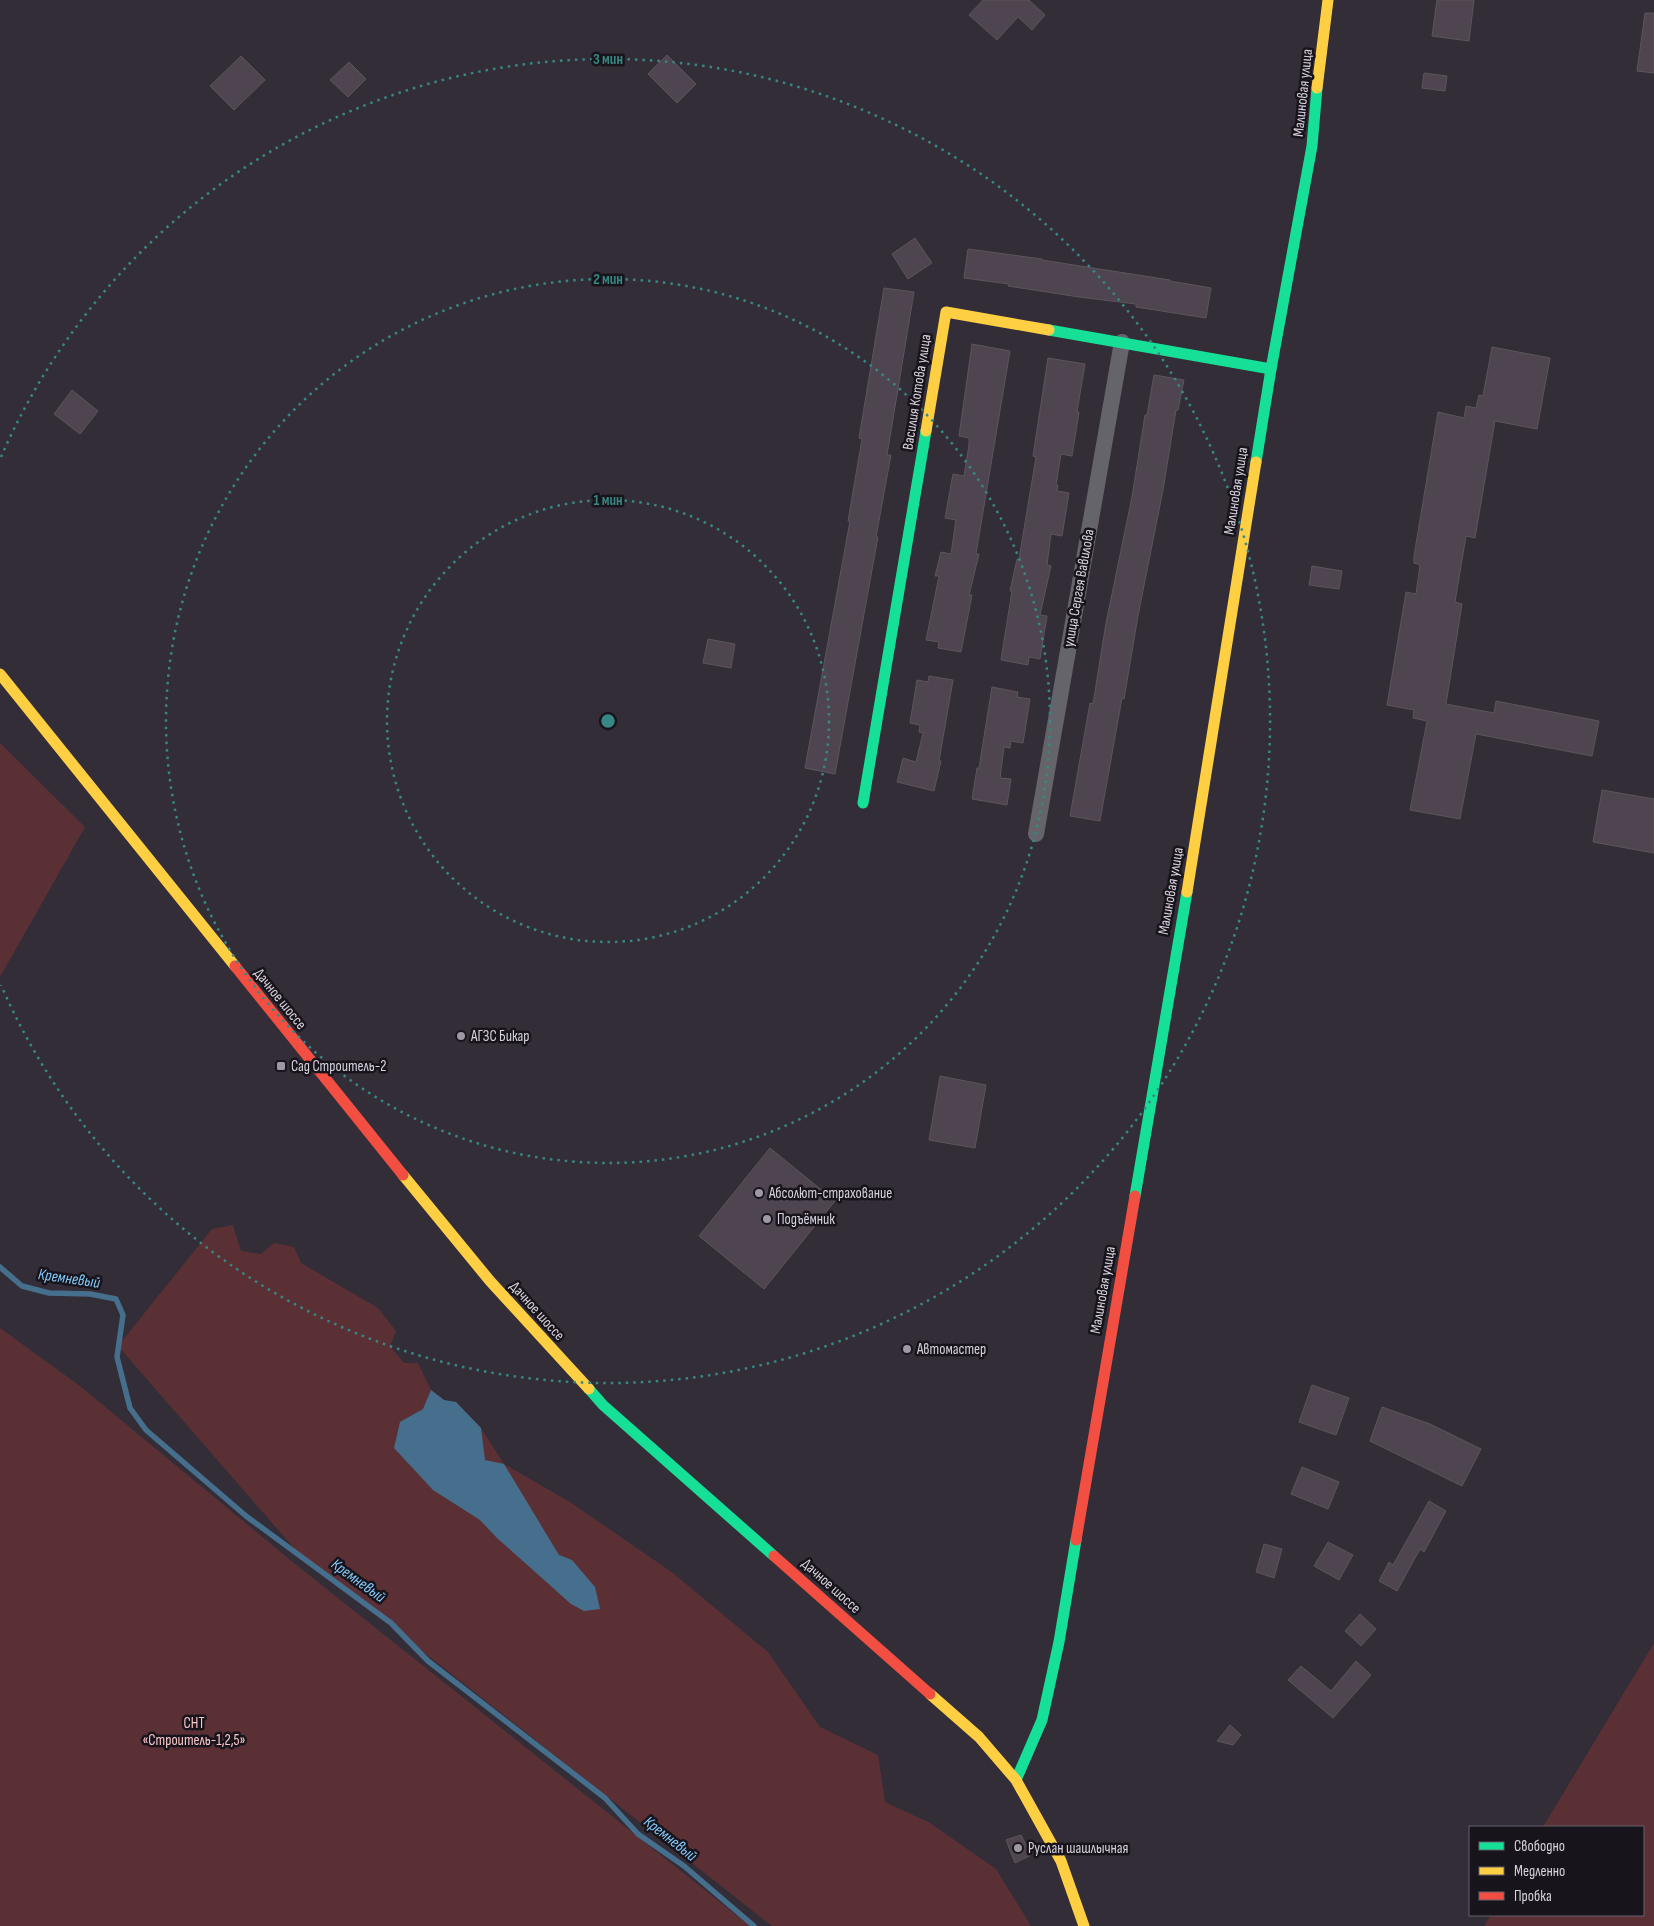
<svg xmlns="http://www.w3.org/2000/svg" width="1654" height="1926" font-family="'Sofia Sans Condensed',sans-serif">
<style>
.green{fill:#5a3035}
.water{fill:#456f8c}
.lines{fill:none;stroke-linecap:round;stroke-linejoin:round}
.stream{stroke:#456f8c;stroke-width:5.5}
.building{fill:#4f4550;stroke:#5c555c}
.street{stroke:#65646b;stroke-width:16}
.fast{stroke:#16e098;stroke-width:11}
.slow{stroke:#ffcf43;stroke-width:11}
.jam{stroke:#f24e42;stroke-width:11}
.ring{fill:none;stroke:#378884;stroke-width:2.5;stroke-dasharray:2.5 5}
.poi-dot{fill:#9e98a4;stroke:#18141c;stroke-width:2}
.labels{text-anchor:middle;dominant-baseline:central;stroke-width:5;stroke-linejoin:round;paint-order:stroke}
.street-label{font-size:15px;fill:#d8d2de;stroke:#18141c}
.poi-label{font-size:15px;fill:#d8d2de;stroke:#18141c;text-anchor:start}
.park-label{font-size:15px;fill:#fbc6c9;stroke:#18141c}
.water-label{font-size:16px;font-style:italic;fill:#83cbfc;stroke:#18141c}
.centre{fill:#378884;stroke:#18141c;stroke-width:2.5}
.ring-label{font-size:15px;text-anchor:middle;font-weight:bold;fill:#378884;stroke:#18141c;stroke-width:5;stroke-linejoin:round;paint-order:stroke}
</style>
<rect width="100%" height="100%" fill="#332d38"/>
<g class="green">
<path d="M 0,743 L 85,827 L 0,977 Z"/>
<path d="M 233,1225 L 241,1251 L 261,1254 L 274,1243 L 294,1247 L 301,1263 L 378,1308 L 396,1331 L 390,1346 L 404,1363 L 418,1363 L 431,1390 L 444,1400 L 456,1402 L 481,1428 L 504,1464 L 570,1502 L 673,1573 L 768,1652 L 820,1727 L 878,1755 L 885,1802 L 930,1823 L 996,1869 L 1031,1926 L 772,1926 L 300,1555 L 118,1346 L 212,1229 Z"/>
<path d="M 0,1328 L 80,1386 L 289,1559 L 750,1926 L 0,1926 Z"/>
<path d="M 1654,1643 L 1654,1926 L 1484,1926 L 1491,1915 L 1643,1915 L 1643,1827 L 1543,1827 Z"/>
</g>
<path class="water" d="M 431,1390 L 444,1400 L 456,1402 L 481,1428 L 485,1460 L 504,1464 L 559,1555 L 572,1560 L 595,1587 L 600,1609 L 584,1611 L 571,1604 L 497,1538 L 480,1520 L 433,1490 L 394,1448 L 400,1422 L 423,1409 Z"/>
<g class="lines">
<path class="stream" d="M 0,1267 L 22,1286 L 49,1293 L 90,1294 L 116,1299 L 123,1315 L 117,1357 L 130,1408 L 146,1430 L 246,1516 L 391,1623 L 428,1661 L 605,1798 L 638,1834 L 684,1866 L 754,1926"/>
</g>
<g class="building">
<path d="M 983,0 L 1029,0 L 1045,15 L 1032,30 L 1018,17 L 997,40 L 969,15 Z"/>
<path d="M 1437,0 L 1474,0 L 1469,41 L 1432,36 Z"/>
<path d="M 1645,13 L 1654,13 L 1654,73 L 1637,71 Z"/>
<path d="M 667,55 L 696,84 L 677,103 L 648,74 Z"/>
<path d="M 241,56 L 265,80 L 234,110 L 210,86 Z"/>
<path d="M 349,62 L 366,79 L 348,97 L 330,80 Z"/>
<path d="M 1424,73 L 1447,76 L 1445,91 L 1422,88 Z"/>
<path d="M 915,238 L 932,263 L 908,279 L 892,254 Z"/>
<path d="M 968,249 L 1042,259 L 1042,260 L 1170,280 L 1170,281 L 1211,288 L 1206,318 L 1136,307 L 1136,304 L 1079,297 L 1008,286 L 1009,284 L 964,278 Z"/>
<path d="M 884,288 L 914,292 L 887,455 L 891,455 L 876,537 L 878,537 L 835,774 L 805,768 L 850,521 L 848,521 L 862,439 L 859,438 Z"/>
<path d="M 972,344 L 1010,351 L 976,554 L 979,554 L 969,595 L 972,595 L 961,652 L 938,648 L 939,642 L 926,640 L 939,576 L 935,576 L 941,552 L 951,554 L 956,520 L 945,518 L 953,474 L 964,476 L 969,445 L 969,438 L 959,436 Z"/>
<path d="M 1492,347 L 1550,358 L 1537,429 L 1495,421 L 1475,538 L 1466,536 L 1455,602 L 1462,604 L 1446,704 L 1494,713 L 1496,701 L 1599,721 L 1592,756 L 1476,734 L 1460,819 L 1410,810 L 1427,721 L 1413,718 L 1414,710 L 1387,705 L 1406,592 L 1416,594 L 1420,565 L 1414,563 L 1414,556 L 1438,412 L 1464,418 L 1466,406 L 1476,408 L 1479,395 L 1483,396 Z"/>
<path d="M 1048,358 L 1085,364 L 1077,412 L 1079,412 L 1072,456 L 1061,454 L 1056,485 L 1058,485 L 1057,491 L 1069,493 L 1062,536 L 1051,534 L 1047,565 L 1051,566 L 1040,615 L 1047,616 L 1040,659 L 1029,657 L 1028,665 L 1001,660 L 1012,591 L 1010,591 L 1017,559 L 1019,559 L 1036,457 L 1033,456 Z"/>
<path d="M 1154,375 L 1184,380 L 1178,410 L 1176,410 L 1163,490 L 1138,616 L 1124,699 L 1122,698 L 1100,821 L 1070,816 L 1090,703 L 1093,704 L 1106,623 L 1132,497 L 1145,415 L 1147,415 Z"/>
<path d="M 72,390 L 98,411 L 80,434 L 54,414 Z"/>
<path d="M 1312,566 L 1342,571 L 1339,589 L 1309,585 Z"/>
<path d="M 708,639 L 735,644 L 731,668 L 703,663 Z"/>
<path d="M 929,676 L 953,680 L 939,761 L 941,761 L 934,791 L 897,782 L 903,758 L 916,762 L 923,733 L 919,732 L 920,725 L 910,723 L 917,680 L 928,682 Z"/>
<path d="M 992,687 L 1018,692 L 1017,697 L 1030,699 L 1023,743 L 1011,741 L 1010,748 L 1004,747 L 1000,778 L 1011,779 L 1007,805 L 972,799 L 977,768 L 979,768 Z"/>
<path d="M 1602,790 L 1654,799 L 1654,853 L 1593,842 Z"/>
<path d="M 940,1076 L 986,1085 L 975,1148 L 929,1140 Z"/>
<path d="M 770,1148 L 835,1201 L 764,1289 L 699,1236 Z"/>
<path d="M 1312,1385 L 1349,1398 L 1336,1435 L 1299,1422 Z"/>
<path d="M 1382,1407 L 1430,1424 L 1481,1449 L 1462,1486 L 1370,1441 Z"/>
<path d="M 1302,1467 L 1339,1482 L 1328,1509 L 1291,1494 Z"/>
<path d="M 1429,1501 L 1446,1511 L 1424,1552 L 1420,1549 L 1397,1591 L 1379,1581 L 1389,1562 L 1393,1565 Z"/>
<path d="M 1328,1542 L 1353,1555 L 1339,1580 L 1314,1566 Z"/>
<path d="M 1264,1544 L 1282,1549 L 1274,1578 L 1256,1572 Z"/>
<path d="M 1360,1614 L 1376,1629 L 1361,1646 L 1345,1631 Z"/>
<path d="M 1356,1661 L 1371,1675 L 1333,1718 L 1288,1680 L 1301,1666 L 1331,1691 Z"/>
<path d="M 1230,1725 L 1241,1735 L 1233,1745 L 1217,1741 Z"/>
<path d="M 1021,1835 L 1031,1855 L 1015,1863 L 1006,1840 Z"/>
</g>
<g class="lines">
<path class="street" d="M 1036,834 L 1122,342"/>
<g class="fast">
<path d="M 1049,330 L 1271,369"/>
<path d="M 1256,462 L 1271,369 L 1312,146 L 1317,88"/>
<path d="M 863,803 L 926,431"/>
<path d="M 1135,1196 L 1187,892"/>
<path d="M 589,1389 L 603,1405 L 774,1556"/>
<path d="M 1016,1780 L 1042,1720 L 1059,1642 L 1076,1540"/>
</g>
<g class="slow">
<path d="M 1317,88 L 1328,0"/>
<path d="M 926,431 L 946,312 L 1049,330"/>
<path d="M 0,674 L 235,966"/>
<path d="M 1187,892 L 1256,462"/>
<path d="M 403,1175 L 490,1281 L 589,1389"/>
<path d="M 930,1694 L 979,1737 L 1016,1780 L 1061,1861 L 1084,1926"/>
</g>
<g class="jam">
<path d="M 235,966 L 403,1175"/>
<path d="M 1076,1540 L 1135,1196"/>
<path d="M 774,1556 L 930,1694"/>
</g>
</g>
<g class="ring">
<circle cx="608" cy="721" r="221"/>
<circle cx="608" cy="721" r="442"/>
<path d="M1 457A662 662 0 1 1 1 985"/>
</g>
<g class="poi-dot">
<circle cx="461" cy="1036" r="5"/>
<rect x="276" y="1061" width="10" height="10" rx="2.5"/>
<circle cx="759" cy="1193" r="5"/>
<circle cx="767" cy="1219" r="5"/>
<circle cx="907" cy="1349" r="5"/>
<circle cx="1018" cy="1848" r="5"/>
</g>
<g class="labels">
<g class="street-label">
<text transform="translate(1303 93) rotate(-84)">Малиновая улица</text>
<text transform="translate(917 392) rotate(-81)">Василия Котова улица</text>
<text transform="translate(1236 491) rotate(-81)">Малиновая улица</text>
<text transform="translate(1079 588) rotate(-80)">улица Сергея Вавилова</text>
<text transform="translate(1171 891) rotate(-80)">Малиновая улица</text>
<text transform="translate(280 999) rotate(51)">Дачное шоссе</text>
<text transform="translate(1103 1290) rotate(-80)">Малиновая улица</text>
<text transform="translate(537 1311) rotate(48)">Дачное шоссе</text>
<text transform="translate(831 1586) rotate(42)">Дачное шоссе</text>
</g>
<g class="poi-label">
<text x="471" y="1036">АГЗС Бикар</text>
<text x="291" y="1066">Сад Строитель-2</text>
<text x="769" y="1193">Абсолют-страхование</text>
<text x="777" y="1219">Подъёмник</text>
<text x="917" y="1349">Автомастер</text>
<text x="1028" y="1848">Руслан шашлычная</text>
</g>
<g class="park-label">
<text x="194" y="1723">СНТ<tspan x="194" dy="17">«Строитель-1,2,5»</tspan></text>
</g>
<g class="water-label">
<text transform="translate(69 1279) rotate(8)">Кремневый</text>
<text transform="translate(358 1581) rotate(36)">Кремневый</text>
<text transform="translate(670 1839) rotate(38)">Кремневый</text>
</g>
</g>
<circle cx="608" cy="721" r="8" class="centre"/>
<g class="ring-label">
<text x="608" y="64">3 мин</text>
<text x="608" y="284">2 мин</text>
<text x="608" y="505">1 мин</text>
</g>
<rect x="1469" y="1826" width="175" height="90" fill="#18141c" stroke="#65606a"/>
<rect x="1479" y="1842" width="25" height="8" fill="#16e098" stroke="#65606a"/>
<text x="1514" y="1851" font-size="15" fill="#d8d2de">Свободно</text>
<rect x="1479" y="1867" width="25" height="8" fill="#ffcf43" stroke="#65606a"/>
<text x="1514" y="1876" font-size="15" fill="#d8d2de">Медленно</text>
<rect x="1479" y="1892" width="25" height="8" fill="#f24e42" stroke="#65606a"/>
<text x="1514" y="1901" font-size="15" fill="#d8d2de">Пробка</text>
</svg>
